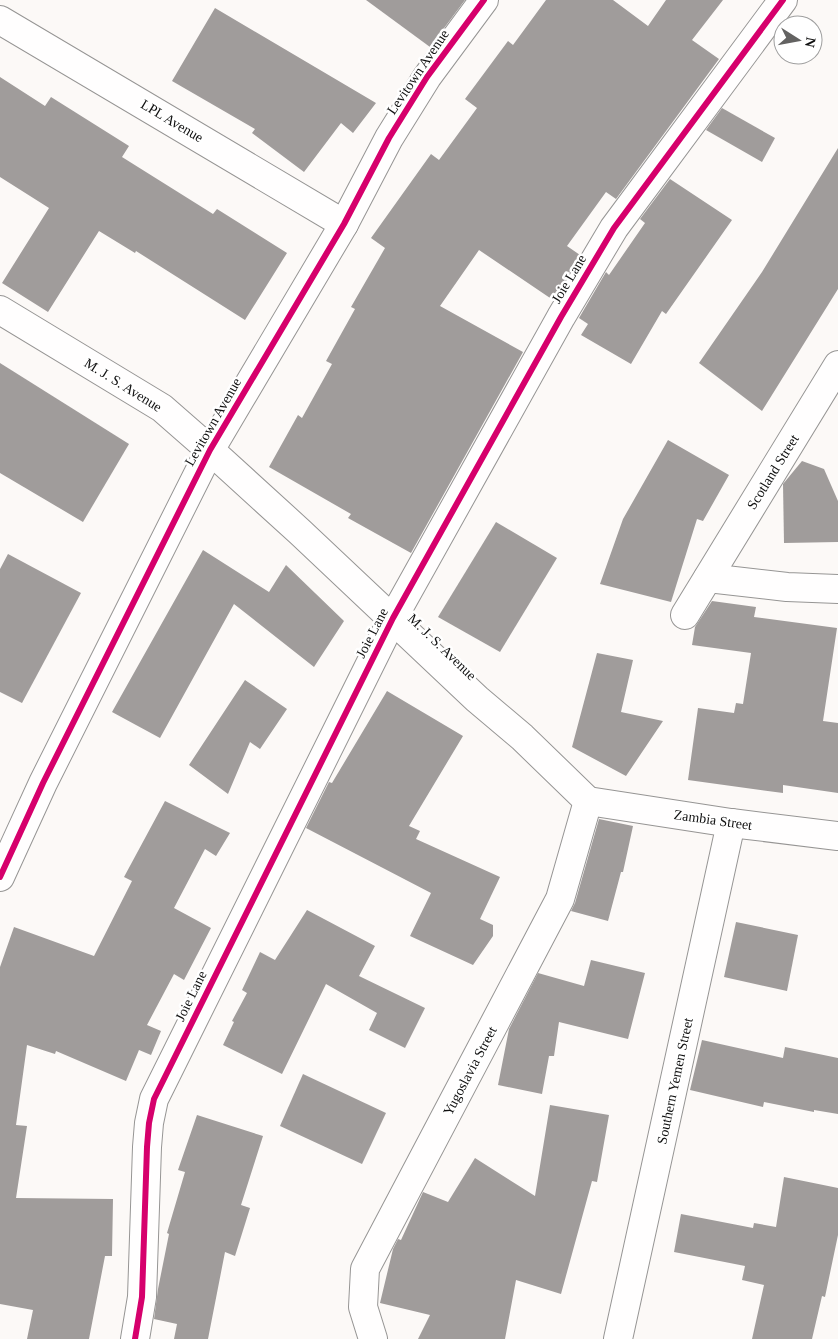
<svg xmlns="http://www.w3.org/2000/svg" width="838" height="1339" font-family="'Times New Roman',serif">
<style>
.building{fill:#a09c9b}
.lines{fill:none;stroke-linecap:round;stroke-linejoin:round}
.minor-casing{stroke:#969594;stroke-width:30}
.minor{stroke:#fffefe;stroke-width:28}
.cycleway-casing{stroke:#fff;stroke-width:9}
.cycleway{stroke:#d6006c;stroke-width:6}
.labels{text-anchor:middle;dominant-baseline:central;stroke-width:5;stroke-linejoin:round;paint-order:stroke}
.street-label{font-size:14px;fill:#101010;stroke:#fff}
</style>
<rect width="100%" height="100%" fill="#fcf9f7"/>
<g class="building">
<path d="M 366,0 L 465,0 L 430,47 Z"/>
<path d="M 546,0 L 613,0 L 648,26 L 666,0 L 723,0 L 692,40 L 719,59 L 616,199 L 606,192 L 567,246 L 580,255 L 553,300 L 479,250 L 440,306 L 523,352 L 411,553 L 348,518 L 351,514 L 269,467 L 298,415 L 302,418 L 332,364 L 326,361 L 355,309 L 351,307 L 385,248 L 371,238 L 431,154 L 439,160 L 477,108 L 465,99 L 508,41 L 513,45 Z"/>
<path d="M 215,8 L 376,103 L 353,133 L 341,123 L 304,172 L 252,133 L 255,129 L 172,81 Z"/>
<path d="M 0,77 L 45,106 L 51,97 L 129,146 L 122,157 L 213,214 L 217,209 L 287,253 L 245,320 L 136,251 L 135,253 L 99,231 L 48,312 L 2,283 L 49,208 L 0,177 Z"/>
<path d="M 722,108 L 775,138 L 762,162 L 706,130 Z"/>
<path d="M 838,148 L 838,289 L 762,411 L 699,363 L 762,272 Z"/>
<path d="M 670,179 L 732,220 L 666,314 L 662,311 L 631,364 L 581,335 L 588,324 L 579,318 L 606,272 L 609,275 L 645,223 L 640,219 Z"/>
<path d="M 0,363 L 129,444 L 83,522 L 0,473 Z"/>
<path d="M 668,440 L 729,475 L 703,521 L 697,519 L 671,602 L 600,584 L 623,519 Z"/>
<path d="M 802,461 L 824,469 L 838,501 L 838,542 L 784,543 L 783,484 Z"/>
<path d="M 496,522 L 557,558 L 500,652 L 438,617 Z"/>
<path d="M 203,550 L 269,592 L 286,565 L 344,621 L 314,667 L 234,604 L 160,738 L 112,712 Z"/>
<path d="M 8,554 L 81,593 L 22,703 L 0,692 L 0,569 Z"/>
<path d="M 712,601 L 756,607 L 754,617 L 837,628 L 823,721 L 838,723 L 838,793 L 783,785 L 783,793 L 688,780 L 698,708 L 734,713 L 736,703 L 743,704 L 751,653 L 692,645 L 695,627 Z"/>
<path d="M 597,653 L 633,660 L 621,712 L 663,721 L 626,776 L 572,747 Z"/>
<path d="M 245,680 L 287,709 L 260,749 L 250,742 L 228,794 L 189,765 Z"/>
<path d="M 387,691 L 463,736 L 409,826 L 420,831 L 416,839 L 500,877 L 480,919 L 493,925 L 493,936 L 473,965 L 410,936 L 431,893 L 306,828 L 329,782 L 332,783 Z"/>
<path d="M 165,801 L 230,833 L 216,856 L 205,849 L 174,908 L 211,928 L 184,980 L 174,974 L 147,1025 L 161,1031 L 151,1055 L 139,1050 L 126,1081 L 56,1051 L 55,1054 L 27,1045 L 16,1125 L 27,1126 L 16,1198 L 113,1199 L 112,1256 L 105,1256 L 89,1339 L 27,1339 L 33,1310 L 0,1304 L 0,967 L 14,927 L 94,956 L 132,881 L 124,877 Z"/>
<path d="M 599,819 L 633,826 L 623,872 L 621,872 L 608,921 L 571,911 L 575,903 Z"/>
<path d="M 307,910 L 375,946 L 359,976 L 425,1008 L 405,1048 L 369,1030 L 377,1013 L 326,984 L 282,1074 L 223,1045 L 234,1022 L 232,1021 L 247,993 L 242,990 L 260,952 L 275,960 Z"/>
<path d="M 736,922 L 798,935 L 787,991 L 724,977 Z"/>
<path d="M 591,960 L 645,973 L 628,1039 L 559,1022 L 554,1056 L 549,1056 L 542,1094 L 498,1085 L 509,1029 L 538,973 L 584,986 Z"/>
<path d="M 702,1040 L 783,1058 L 785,1047 L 838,1058 L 838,1114 L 814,1110 L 814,1112 L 764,1102 L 763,1107 L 690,1090 Z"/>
<path d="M 303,1074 L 386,1113 L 362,1164 L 280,1126 Z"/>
<path d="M 550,1105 L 609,1115 L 597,1182 L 592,1181 L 561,1294 L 516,1280 L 505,1339 L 418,1339 L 430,1315 L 380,1303 L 393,1249 L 398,1239 L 401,1240 L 423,1192 L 448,1202 L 475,1158 L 535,1196 Z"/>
<path d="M 197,1115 L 263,1136 L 241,1205 L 250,1208 L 235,1256 L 225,1252 L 208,1339 L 174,1339 L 177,1324 L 154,1319 L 158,1289 L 169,1234 L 167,1233 L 185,1172 L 178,1170 Z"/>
<path d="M 784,1177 L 838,1188 L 838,1235 L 825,1297 L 822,1296 L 812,1339 L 752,1339 L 764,1285 L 742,1280 L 745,1266 L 674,1252 L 681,1214 L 753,1228 L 754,1223 L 776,1227 Z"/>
</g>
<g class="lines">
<defs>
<g id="minor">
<path d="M 0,20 L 344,224"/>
<path d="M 0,310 L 162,408 L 210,450 L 300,532 L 477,699 L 522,737 L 588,801"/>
<path d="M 708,578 L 787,587 L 838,589"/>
<path d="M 685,615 L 838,365"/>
<path d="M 588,801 L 731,823 L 838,836"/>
<path d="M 0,877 L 43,783 L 210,450 L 344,224 L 389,138 L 427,77 L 484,0"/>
<path d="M 135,1339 L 142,1297 L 147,1147 L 149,1123 L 154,1099 L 393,618 L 561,317 L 614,228 L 783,0"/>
<path d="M 373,1339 L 363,1307 L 365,1269 L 560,899 L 588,801"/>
<path d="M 618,1339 L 731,823"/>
</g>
</defs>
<use href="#minor" class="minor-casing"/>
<use href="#minor" class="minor"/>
<defs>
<g id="cycleway">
<path d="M 0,877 L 43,783 L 210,450 L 344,224 L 389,138 L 427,77 L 484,0"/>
<path d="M 135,1339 L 142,1297 L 147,1147 L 149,1123 L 154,1099 L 393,618 L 561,317 L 614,228 L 783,0"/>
</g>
</defs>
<use href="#cycleway" class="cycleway-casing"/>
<use href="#cycleway" class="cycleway"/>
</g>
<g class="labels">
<g class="street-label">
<text transform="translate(418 72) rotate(-56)">Levitown Avenue</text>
<text transform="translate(172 121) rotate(31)">LPL Avenue</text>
<text transform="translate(569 279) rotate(-59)">Joie Lane</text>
<text transform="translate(123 385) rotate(32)">M. J. S. Avenue</text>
<text transform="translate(213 422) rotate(-60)">Levitown Avenue</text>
<text transform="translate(773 472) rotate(-58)">Scotland Street</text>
<text transform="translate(372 633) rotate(-63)">Joie Lane</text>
<text transform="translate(442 647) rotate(44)">M. J. S. Avenue</text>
<text transform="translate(713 820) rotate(8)">Zambia Street</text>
<text transform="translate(191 996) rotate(-64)">Joie Lane</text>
<text transform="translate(470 1071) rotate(-62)">Yugoslavia Street</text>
<text transform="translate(675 1081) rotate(-78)">Southern Yemen Street</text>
</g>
</g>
<g transform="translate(798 40) rotate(101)"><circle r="24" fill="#ffffff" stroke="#9f9f9f"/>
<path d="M0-4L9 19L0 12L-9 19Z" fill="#636261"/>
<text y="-8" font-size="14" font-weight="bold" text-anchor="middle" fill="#101010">N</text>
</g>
</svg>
